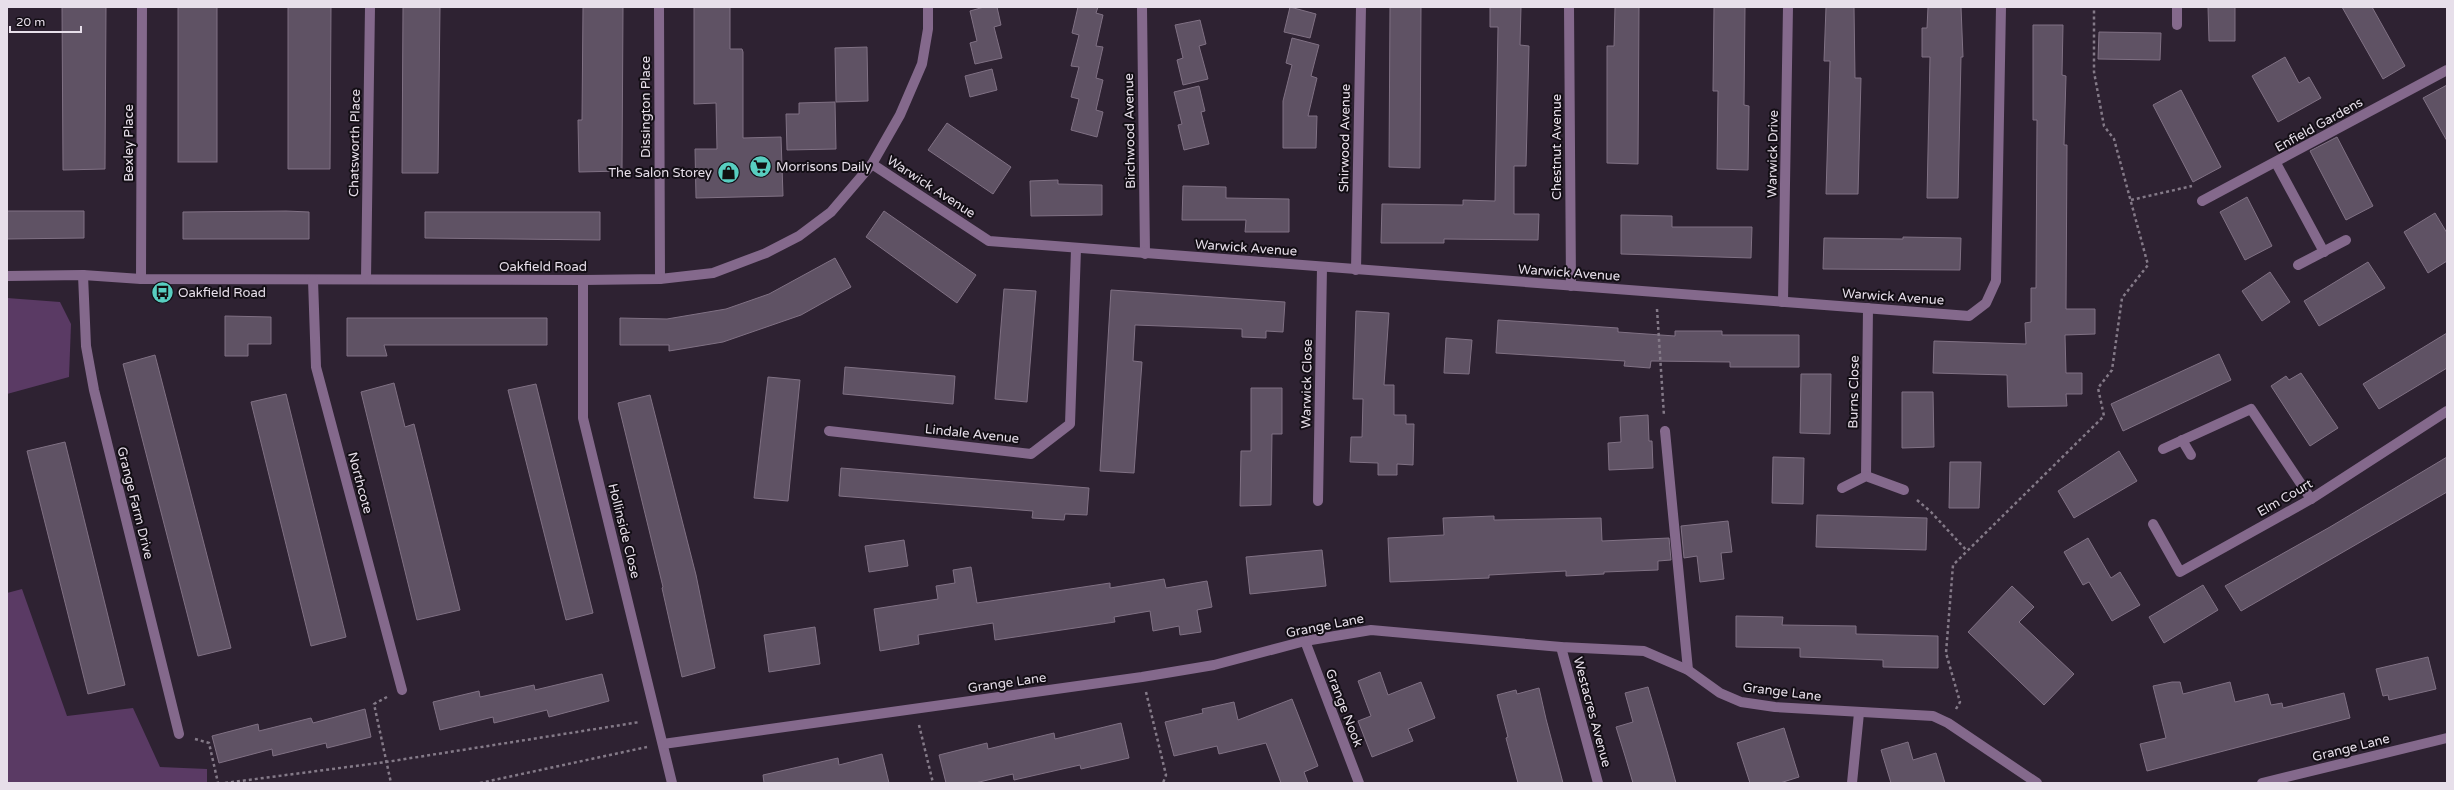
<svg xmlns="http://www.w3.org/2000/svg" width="2454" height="790" font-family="'Varela Round',sans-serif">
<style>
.green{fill:#5a3a64}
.building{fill:#5f5264;stroke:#807184}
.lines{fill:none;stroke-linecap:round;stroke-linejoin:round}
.path{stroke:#847a88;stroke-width:2.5;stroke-dasharray:3 3;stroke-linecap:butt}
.minor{stroke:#84698c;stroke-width:10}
.labels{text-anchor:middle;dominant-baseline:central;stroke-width:4;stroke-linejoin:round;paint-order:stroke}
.street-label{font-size:13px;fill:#e7dfea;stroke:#130e15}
.poi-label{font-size:13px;fill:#e7dfea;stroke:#130e15;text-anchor:start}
</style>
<rect width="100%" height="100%" fill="#2e2232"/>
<g class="green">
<path d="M 7,298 L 60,302 L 71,324 L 69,377 L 7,394 Z"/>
<path d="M 22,589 L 67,716 L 133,708 L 160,767 L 207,769 L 207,783 L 7,783 L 7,593 Z"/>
</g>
<g class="building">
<path d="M 62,7 L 106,7 L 105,169 L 63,170 Z"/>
<rect x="178" y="7" width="39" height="155"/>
<path d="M 288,7 L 331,7 L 330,169 L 288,169 Z"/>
<path d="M 403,7 L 440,7 L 438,173 L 402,173 Z"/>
<path d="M 583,7 L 623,7 L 622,171 L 579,172 L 578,120 L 582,120 Z"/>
<path d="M 694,7 L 730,7 L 730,49 L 742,49 L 743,52 L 743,138 L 781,137 L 783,196 L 696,198 L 695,149 L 717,149 L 716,103 L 694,104 Z"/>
<path d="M 984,7 L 997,7 L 1001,25 L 994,27 L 1002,58 L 975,64 L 970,43 L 977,41 L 970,11 Z"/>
<path d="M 1078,7 L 1098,7 L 1096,13 L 1103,15 L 1096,46 L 1103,47 L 1096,78 L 1103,80 L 1096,110 L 1103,112 L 1097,137 L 1071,130 L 1079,99 L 1071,97 L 1079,67 L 1071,66 L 1079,35 L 1072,33 Z"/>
<path d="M 1290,7 L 1316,14 L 1310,38 L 1284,32 Z"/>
<path d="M 1390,7 L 1421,7 L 1420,168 L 1389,167 Z"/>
<path d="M 1490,7 L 1521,7 L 1520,45 L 1529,46 L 1526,166 L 1514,166 L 1514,214 L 1539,214 L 1538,240 L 1444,239 L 1444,243 L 1381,243 L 1382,204 L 1463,205 L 1463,200 L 1495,201 L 1498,27 L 1490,27 Z"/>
<path d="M 1615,7 L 1639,7 L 1638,164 L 1607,163 L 1607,46 L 1614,46 Z"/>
<path d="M 1714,7 L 1745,7 L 1744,105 L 1749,106 L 1748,170 L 1717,169 L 1718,91 L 1713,91 Z"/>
<path d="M 1826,7 L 1854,7 L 1855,78 L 1861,78 L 1858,194 L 1826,194 L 1830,61 L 1824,61 Z"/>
<path d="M 1928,7 L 1961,7 L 1963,57 L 1961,57 L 1958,198 L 1927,198 L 1930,57 L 1922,57 L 1922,28 L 1927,28 Z"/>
<path d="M 2208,7 L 2235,7 L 2235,41 L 2209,41 Z"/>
<path d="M 2342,7 L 2372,7 L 2405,66 L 2383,79 Z"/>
<path d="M 1200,20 L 1206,44 L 1199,46 L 1208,79 L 1183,85 L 1177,60 L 1183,58 L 1175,25 Z"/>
<path d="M 2033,25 L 2063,25 L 2062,75 L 2066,76 L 2064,145 L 2067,145 L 2066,309 L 2095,309 L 2095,334 L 2065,335 L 2066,373 L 2082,373 L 2082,394 L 2066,394 L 2067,406 L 2008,407 L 2007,375 L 1933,373 L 1934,341 L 2026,344 L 2025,323 L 2031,322 L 2031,288 L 2036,288 L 2037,120 L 2033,120 Z"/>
<path d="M 2099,32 L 2161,33 L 2160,60 L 2098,59 Z"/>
<path d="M 1292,38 L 1319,45 L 1311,76 L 1317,78 L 1308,116 L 1317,116 L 1316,148 L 1283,148 L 1283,101 L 1292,65 L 1286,63 Z"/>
<path d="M 867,47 L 868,101 L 836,102 L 835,48 Z"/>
<path d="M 2285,57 L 2299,83 L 2309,77 L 2321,98 L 2278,122 L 2252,76 Z"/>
<path d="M 992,69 L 997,90 L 970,97 L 965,76 Z"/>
<path d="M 2447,85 L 2447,141 L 2423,98 Z"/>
<path d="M 1199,86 L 1205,111 L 1201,112 L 1209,144 L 1184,150 L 1178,125 L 1182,124 L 1174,92 Z"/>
<path d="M 2181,90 L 2221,167 L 2193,182 L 2153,105 Z"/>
<path d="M 835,102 L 836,149 L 787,150 L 786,114 L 799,114 L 799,103 Z"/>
<path d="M 947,123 L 1011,167 L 993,194 L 928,150 Z"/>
<path d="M 2337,137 L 2373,206 L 2346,220 L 2310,151 Z"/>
<path d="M 1058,180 L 1058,184 L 1102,185 L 1102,215 L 1031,216 L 1030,181 Z"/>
<path d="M 1183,186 L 1226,187 L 1226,198 L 1289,199 L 1289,232 L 1245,232 L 1246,220 L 1182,220 Z"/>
<path d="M 2247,197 L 2272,246 L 2245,260 L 2220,212 Z"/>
<path d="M 7,211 L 84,211 L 84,238 L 7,239 Z"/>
<path d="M 286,211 L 309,212 L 309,239 L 183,239 L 183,212 Z"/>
<path d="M 884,211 L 976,275 L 957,303 L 866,237 Z"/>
<path d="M 425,212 L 600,212 L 600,240 L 425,238 Z"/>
<path d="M 2435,213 L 2447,233 L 2447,261 L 2428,273 L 2404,232 Z"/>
<path d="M 1621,215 L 1672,216 L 1672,227 L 1752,227 L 1751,258 L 1621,254 Z"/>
<path d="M 1903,237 L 1961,238 L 1960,270 L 1823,269 L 1824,238 L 1903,239 Z"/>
<path d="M 835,258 L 851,287 L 801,315 L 723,342 L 669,351 L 669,345 L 620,345 L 620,318 L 667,319 L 726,309 L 769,294 Z"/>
<path d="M 2368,262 L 2385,288 L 2319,326 L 2304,301 Z"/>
<path d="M 2270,272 L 2290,302 L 2262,321 L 2242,291 Z"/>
<path d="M 1004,289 L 1036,291 L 1027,402 L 995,399 Z"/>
<path d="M 1111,290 L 1285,302 L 1283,332 L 1266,331 L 1266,338 L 1242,337 L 1242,329 L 1135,325 L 1133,361 L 1142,362 L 1134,473 L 1100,471 Z"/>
<path d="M 1356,311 L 1389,313 L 1384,385 L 1394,385 L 1394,415 L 1406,415 L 1406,424 L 1414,424 L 1413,465 L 1397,464 L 1397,475 L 1378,475 L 1378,463 L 1350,462 L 1351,437 L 1362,437 L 1363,399 L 1353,399 Z"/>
<path d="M 225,316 L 271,317 L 271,344 L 248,344 L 248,356 L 225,356 Z"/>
<path d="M 347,318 L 547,318 L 547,345 L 384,345 L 387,356 L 347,356 Z"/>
<path d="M 1498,320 L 1618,328 L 1618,332 L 1675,336 L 1675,331 L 1722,331 L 1722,335 L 1799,335 L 1799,367 L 1730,367 L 1730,362 L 1651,361 L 1650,368 L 1624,366 L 1625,361 L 1496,353 Z"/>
<path d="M 2447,333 L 2447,368 L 2379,409 L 2363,384 Z"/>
<path d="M 1446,338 L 1472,340 L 1469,374 L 1444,373 Z"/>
<path d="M 2219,354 L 2231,380 L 2123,431 L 2111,404 Z"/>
<path d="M 155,355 L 231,648 L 198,656 L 123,364 Z"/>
<path d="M 845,367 L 955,376 L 953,404 L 843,394 Z"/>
<path d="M 2301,373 L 2338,428 L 2310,446 L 2271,386 L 2286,376 L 2289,380 Z"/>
<path d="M 1801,374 L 1831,374 L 1830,434 L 1800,433 Z"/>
<path d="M 768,377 L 800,380 L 788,501 L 754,498 Z"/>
<path d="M 394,383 L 405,427 L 414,424 L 460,610 L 417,620 L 361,392 Z"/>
<path d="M 536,384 L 593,613 L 566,620 L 508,390 Z"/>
<path d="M 1251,388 L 1282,388 L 1282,434 L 1272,434 L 1271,505 L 1240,506 L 1241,451 L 1251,451 Z"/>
<path d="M 1902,392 L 1933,392 L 1934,447 L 1902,448 Z"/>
<path d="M 286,394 L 346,637 L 311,646 L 251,402 Z"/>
<path d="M 650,395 L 696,575 L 715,668 L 682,677 L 662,588 L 663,587 L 618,403 Z"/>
<path d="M 1648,415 L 1649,441 L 1652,441 L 1653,468 L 1609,470 L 1608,443 L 1621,442 L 1620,417 Z"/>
<path d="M 65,442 L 125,685 L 88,694 L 27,451 Z"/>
<path d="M 2119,451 L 2137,481 L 2074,518 L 2058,491 Z"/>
<path d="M 1773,457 L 1804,458 L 1803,504 L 1772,503 Z"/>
<path d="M 2447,457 L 2447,492 L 2241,611 L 2225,586 L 2330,527 Z"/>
<path d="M 1950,462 L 1981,462 L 1979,508 L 1949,508 Z"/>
<path d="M 841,468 L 1089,488 L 1087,515 L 1065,514 L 1064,520 L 1032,518 L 1033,511 L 839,496 Z"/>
<path d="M 1817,515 L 1927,518 L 1926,550 L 1816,547 Z"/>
<path d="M 1494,516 L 1494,520 L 1601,518 L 1602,541 L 1669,538 L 1671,560 L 1658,561 L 1658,570 L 1604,572 L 1604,574 L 1566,576 L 1566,571 L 1489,575 L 1489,578 L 1390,582 L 1388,538 L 1444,535 L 1443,518 Z"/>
<path d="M 1728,521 L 1732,552 L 1721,553 L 1724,579 L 1700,582 L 1697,556 L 1684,558 L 1681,526 Z"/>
<path d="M 2088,538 L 2111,578 L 2120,572 L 2140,605 L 2112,621 L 2089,582 L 2083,585 L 2064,552 Z"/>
<path d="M 904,540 L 908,566 L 869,572 L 865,546 Z"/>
<path d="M 1322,550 L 1326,586 L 1250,594 L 1246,557 Z"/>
<path d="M 971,567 L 977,603 L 1110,583 L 1110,588 L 1164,579 L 1166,588 L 1207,581 L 1212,607 L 1197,610 L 1201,632 L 1180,635 L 1179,626 L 1153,631 L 1150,611 L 1114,617 L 1115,622 L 995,640 L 993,623 L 918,635 L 919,644 L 880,651 L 874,609 L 938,599 L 936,586 L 955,583 L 953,570 Z"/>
<path d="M 2203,585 L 2218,610 L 2164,643 L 2149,617 Z"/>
<path d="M 2012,586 L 2034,607 L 2019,622 L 2074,674 L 2044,705 L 1968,632 Z"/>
<path d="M 1736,616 L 1783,617 L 1782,625 L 1856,626 L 1856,634 L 1938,636 L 1938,668 L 1883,667 L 1883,660 L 1800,657 L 1800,648 L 1736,647 Z"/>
<path d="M 815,627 L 820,664 L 769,672 L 764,635 Z"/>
<path d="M 2428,657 L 2436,689 L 2389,700 L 2388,695 L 2383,696 L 2376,669 Z"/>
<path d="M 1380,672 L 1388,695 L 1421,682 L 1435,718 L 1408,729 L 1413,741 L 1372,757 L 1358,721 L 1371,716 L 1358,681 Z"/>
<path d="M 602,674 L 609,701 L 549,717 L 547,710 L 494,723 L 493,717 L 440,730 L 433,702 L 479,691 L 480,697 L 534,685 L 535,690 Z"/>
<path d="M 2172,682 L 2180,682 L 2183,694 L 2230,682 L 2235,702 L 2268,694 L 2271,705 L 2282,703 L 2283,708 L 2344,693 L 2350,718 L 2147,771 L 2140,744 L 2166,738 L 2153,686 Z"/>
<path d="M 1648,687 L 1667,751 L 1676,783 L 1633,783 L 1625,756 L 1616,727 L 1633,722 L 1625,693 Z"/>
<path d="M 1539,688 L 1546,719 L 1563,783 L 1518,783 L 1506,738 L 1508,737 L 1497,695 L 1516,690 L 1517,694 Z"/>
<path d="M 1292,699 L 1318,766 L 1304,772 L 1308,783 L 1281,783 L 1266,743 L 1219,754 L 1217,746 L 1174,756 L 1165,722 L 1203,713 L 1202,709 L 1234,702 L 1238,720 Z"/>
<path d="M 365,709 L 371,737 L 327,748 L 326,743 L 273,756 L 272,749 L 219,763 L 212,736 L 258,724 L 259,731 L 311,718 L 313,723 Z"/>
<path d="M 1121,723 L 1129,758 L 1081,769 L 1080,765 L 1014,780 L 1013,774 L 975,783 L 946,783 L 939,755 L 987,743 L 988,749 L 1054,733 L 1055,739 Z"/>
<path d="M 1784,728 L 1799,777 L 1780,783 L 1750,783 L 1737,743 Z"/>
<path d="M 1908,742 L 1913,760 L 1936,753 L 1945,783 L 1891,783 L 1881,750 Z"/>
<path d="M 882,754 L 889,783 L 764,783 L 763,775 L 838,758 L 839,765 Z"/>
</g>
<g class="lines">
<g class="path">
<path d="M 2131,200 L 2192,186"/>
<path d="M 1657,309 L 1664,416"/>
<path d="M 1917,500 L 1931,512 L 1967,551"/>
<path d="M 1146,692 L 1166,775 L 1163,783"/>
<path d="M 387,697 L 374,704 L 391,783"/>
<path d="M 1956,709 L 1960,702 L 1946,653 L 1953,565 L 2104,416 L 2098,388 L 2112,370 L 2122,298 L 2148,265 L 2114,139 L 2104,126 L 2094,72 L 2094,7"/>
<path d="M 919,725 L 933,783"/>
<path d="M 195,739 L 209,743 L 218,783"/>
<path d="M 225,783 L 386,762 L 640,722"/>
<path d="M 480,783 L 647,747"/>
</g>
<g class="minor">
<path d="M 659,7 L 660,279"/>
<path d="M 1142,7 L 1145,254"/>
<path d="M 1569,7 L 1571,286"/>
<path d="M 2177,25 L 2177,7"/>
<path d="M 2276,163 L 2324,252"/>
<path d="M 872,164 L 989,241 L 1969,316 L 1986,303 L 1996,281 L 2001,7"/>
<path d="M 2202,201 L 2447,70"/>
<path d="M 2298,265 L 2346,240"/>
<path d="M 1356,270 L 1361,7"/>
<path d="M 83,275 L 86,346 L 94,390 L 179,734"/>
<path d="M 7,276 L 83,275 L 141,279 L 583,280 L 660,279 L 713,273 L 766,253 L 799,236 L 831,212 L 872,164 L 900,115 L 922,64 L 928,29 L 928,7"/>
<path d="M 141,279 L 142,7"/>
<path d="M 366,279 L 370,7"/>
<path d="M 313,280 L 316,367 L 402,690"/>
<path d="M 583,280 L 583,418 L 672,783"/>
<path d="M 1783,302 L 1788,7"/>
<path d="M 829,431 L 1031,454 L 1070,424 L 1076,249"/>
<path d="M 1665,431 L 1688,670"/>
<path d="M 2182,440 L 2191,455"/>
<path d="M 2163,449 L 2251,409 L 2311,499"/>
<path d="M 1866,476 L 1868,308"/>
<path d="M 1842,488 L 1866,476 L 1904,490"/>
<path d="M 1318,501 L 1322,267"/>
<path d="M 2153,524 L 2180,572 L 2311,499 L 2447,411"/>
<path d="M 1305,641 L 1359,783"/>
<path d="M 1561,647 L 1598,783"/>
<path d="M 663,744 L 1142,677 L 1214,665 L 1305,641 L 1371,630 L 1561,647 L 1644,651 L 1688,670 L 1720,693 L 1741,702 L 1775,707 L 1933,716 L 1948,723 L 2037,783"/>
<path d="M 1852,783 L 1859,713"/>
<path d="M 2262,783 L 2447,738"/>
</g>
</g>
<defs>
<symbol id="supermarket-disc" viewBox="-11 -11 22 22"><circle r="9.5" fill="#58cec0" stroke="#130e15"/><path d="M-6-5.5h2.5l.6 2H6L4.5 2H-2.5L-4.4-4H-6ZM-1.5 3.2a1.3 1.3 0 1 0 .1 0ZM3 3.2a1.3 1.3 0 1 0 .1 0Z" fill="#111"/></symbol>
<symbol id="shop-disc" viewBox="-11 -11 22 22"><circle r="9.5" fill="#58cec0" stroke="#130e15"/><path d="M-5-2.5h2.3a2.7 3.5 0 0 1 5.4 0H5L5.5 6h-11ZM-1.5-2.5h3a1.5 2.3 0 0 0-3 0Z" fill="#111"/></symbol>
<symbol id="bus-disc" viewBox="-11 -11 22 22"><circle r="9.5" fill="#58cec0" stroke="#130e15"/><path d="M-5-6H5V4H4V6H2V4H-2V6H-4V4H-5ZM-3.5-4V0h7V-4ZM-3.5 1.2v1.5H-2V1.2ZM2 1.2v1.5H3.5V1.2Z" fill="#111"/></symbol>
</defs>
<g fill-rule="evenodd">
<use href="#supermarket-disc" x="748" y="154" width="25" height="25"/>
<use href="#shop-disc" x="716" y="160" width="25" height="25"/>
<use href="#bus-disc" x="150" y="280" width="25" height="25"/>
</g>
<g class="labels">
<g class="street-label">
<text transform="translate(646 107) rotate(-90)">Dissington Place</text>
<text transform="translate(2319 125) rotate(-29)">Enfield Gardens</text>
<text transform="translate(1130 131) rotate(-91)">Birchwood Avenue</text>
<text transform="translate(1345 138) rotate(-89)">Shirwood Avenue</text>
<text transform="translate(129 143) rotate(-90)">Bexley Place</text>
<text transform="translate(355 143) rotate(-89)">Chatsworth Place</text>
<text transform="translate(1557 147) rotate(-90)">Chestnut Avenue</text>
<text transform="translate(1773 154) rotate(-89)">Warwick Drive</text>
<text transform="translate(931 187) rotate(33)">Warwick Avenue</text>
<text transform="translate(1246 248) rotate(4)">Warwick Avenue</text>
<text x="543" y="267">Oakfield Road</text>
<text transform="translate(1569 273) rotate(4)">Warwick Avenue</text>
<text transform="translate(1893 297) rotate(4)">Warwick Avenue</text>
<text transform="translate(1307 384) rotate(-89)">Warwick Close</text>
<text transform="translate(1854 392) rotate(-89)">Burns Close</text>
<text transform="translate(972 434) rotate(6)">Lindale Avenue</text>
<text transform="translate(360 483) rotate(75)">Northcote</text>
<text transform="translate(2285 498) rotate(-30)">Elm Court</text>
<text transform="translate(135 503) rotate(76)">Grange Farm Drive</text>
<text transform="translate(624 531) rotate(76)">Hollinside Close</text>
<text transform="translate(1325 626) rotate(-11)">Grange Lane</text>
<text transform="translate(1007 683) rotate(-8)">Grange Lane</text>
<text transform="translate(1782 692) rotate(7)">Grange Lane</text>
<text transform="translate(1344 708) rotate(69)">Grange Nook</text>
<text transform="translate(1592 712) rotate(75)">Westacres Avenue</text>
<text transform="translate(2351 748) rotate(-14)">Grange Lane</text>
</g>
<g class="poi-label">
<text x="776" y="167">Morrisons Daily</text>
<text x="712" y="173" text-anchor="end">The Salon Storey</text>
<text x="178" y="293">Oakfield Road</text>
</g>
</g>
<rect width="2454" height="790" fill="none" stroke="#e7dfea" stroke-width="16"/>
<path d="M10 26v6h71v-6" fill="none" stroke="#e7dfea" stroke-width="2"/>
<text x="16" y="26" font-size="12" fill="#e7dfea" stroke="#130e15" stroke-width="3" paint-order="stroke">20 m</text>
</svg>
